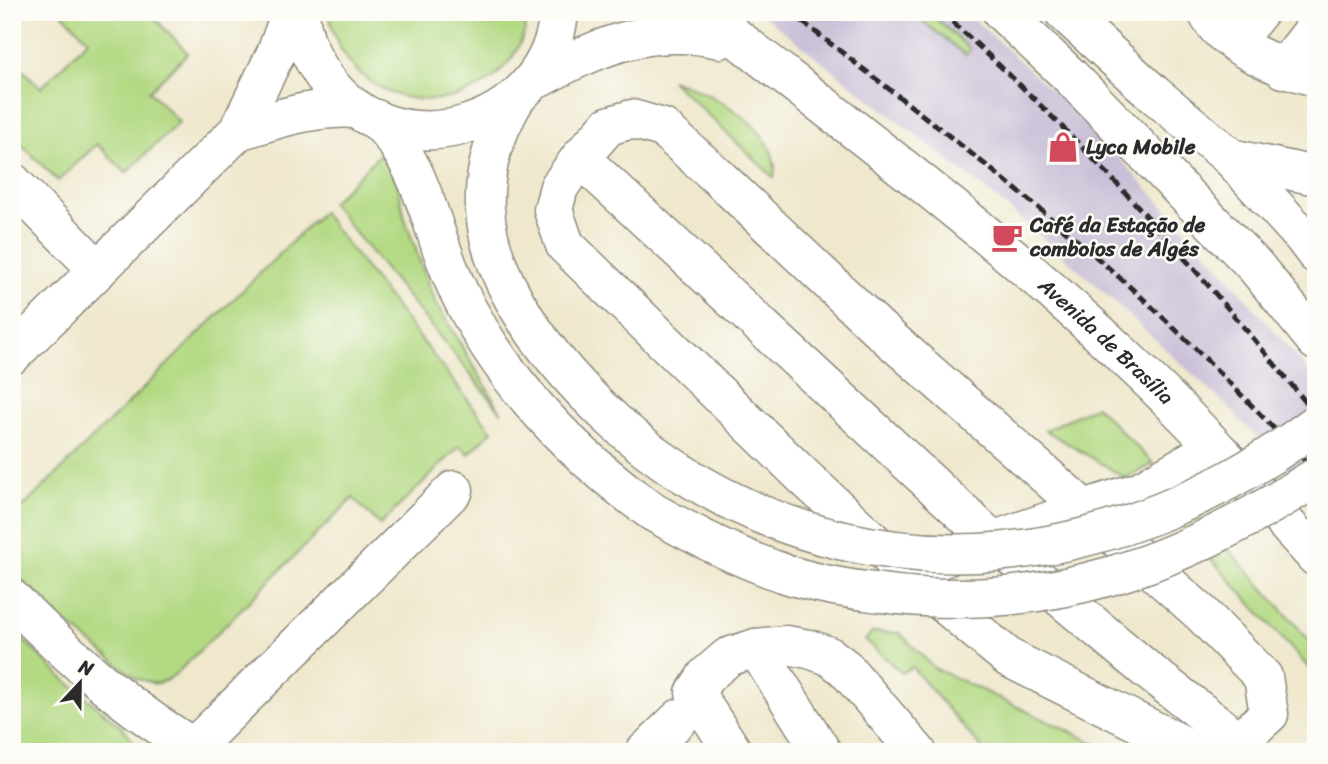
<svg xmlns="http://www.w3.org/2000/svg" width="1328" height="764" font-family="Sriracha,sans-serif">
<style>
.industrial{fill:#c9bfd7}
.green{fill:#b3d983;stroke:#6f8257;stroke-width:2}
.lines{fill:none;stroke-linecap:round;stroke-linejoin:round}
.minor-casing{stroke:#8d8a7c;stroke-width:41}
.major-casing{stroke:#8d8a7c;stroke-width:41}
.highway-casing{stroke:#8d8a7c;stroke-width:41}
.minor{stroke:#fff;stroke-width:38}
.major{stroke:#fff;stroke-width:38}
.highway{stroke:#fff;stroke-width:38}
.rail{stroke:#2b2b2b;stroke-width:5;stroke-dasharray:10 5;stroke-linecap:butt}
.highway-bridge-casing{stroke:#8d8a7c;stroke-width:41;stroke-linecap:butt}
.highway-bridge{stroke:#fff;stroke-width:38}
.labels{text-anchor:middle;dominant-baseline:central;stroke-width:5;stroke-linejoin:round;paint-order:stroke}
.poi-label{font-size:21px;font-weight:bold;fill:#2b2b2b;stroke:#fdfcf7;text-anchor:start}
.street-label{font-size:21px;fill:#2b2b2b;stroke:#fdfcf7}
</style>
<rect width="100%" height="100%" fill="#fdfcf7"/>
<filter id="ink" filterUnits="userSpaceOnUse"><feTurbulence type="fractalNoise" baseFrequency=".0143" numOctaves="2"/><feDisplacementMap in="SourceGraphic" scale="14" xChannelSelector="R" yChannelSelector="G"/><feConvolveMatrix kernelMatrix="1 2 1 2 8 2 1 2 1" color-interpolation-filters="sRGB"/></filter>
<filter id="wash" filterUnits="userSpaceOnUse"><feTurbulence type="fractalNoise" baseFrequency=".00686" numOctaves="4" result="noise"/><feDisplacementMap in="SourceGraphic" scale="28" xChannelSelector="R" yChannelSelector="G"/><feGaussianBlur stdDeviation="1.57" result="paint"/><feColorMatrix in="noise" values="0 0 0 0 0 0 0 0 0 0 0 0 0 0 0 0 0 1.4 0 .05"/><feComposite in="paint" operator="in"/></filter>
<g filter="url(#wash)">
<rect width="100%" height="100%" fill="#efe8cd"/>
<path class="industrial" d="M 759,12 L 966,12 L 1073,110 L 1120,159 L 1216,263 L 1316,380 L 1316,499 L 1227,406 L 1095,284 L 1006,206 Z"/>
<g class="green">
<path d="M 61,12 L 149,12 L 188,53 L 149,91 L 179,122 L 126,173 L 97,144 L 58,181 L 12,135 L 12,59 L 41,88 L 88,40 Z"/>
<path d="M 329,12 L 529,12 C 512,129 346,129 329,12 Z"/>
<path d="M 911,12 L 929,12 L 970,49 L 966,55 Z"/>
<path d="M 671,80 C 710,92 783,128 774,178 Z"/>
<path d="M 380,154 L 397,181 L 405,219 L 433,298 L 502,413 L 331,203 Z"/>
<path d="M 322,212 L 492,431 L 469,454 L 460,446 L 380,525 L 353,498 L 177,673 L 167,680 L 156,684 L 136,678 L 62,620 L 12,571 L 12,518 Z"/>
<path d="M 1096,406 L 1154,464 L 1126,478 L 1045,430 Z"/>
<path d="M 1177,491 L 1316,648 L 1316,676 L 1159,501 Z"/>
<path d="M 12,629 L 63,678 L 126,731 L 134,743 L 135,752 L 12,752 Z"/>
<path d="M 873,632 L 900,633 L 934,668 L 1114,752 L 985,752 L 912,667 L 902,673 L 865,640 Z"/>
</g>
</g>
<g filter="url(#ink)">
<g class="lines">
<defs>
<g id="minor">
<path d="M 1207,12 C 1222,46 1282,69 1316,77"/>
<path d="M 1235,41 L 1259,12"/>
<path d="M 1283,69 L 1316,27"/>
<path d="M 238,131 C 281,118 312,106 357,109"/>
<path d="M 580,158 L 559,187 L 553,210 L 565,245 L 803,476 L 905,571 L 1009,658 L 1197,752"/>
<path d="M 12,182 L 98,270"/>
<path d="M 12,355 L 238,131 L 276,53 L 291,12"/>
<path d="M 905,571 L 1084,509 L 1202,614 L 1263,677 L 1269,714 L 1239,741 L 1147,670 L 992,540 L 580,158 L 608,126 L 632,119 L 663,128 L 717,176 L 880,330 L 1084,509 L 1140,491 L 1215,447"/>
<path d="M 12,599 C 70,657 130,712 202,752"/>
<path d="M 756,648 L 822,752"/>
<path d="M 189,752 L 454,490"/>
<path d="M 645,752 L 680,718"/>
<path d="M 733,752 L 695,693 L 706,676 L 728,657 L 756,648 L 786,645 L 809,649 L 829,656 L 845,668 L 917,752"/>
</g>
<g id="major">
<path d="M 300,12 C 301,33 309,54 321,72 C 386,175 549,133 559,12"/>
<path id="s1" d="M 684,12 L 730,33 C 866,139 1005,243 1130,362 C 1195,423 1256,490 1316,557"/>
<path d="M 1002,12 L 1070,76 L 1255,266 L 1316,341"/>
<path d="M 1064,12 L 1155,95 L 1231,158 L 1303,237 L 1316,254"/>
<path d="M 530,83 C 592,50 646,22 719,39"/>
</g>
<g id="highway">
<path d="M 516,98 C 495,133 483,168 485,209 C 490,308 601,422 680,472"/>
<path d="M 376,119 C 425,166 430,231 458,290 C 501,380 572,454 653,512"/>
<path d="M 1231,158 L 1316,176"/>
</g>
</defs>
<use href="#minor" class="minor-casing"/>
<use href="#major" class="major-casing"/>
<use href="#highway" class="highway-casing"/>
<use href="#minor" class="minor"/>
<use href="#major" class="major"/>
<use href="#highway" class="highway"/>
<g class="rail">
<path d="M 790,12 C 901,99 1015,184 1120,278 C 1189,339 1252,406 1316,472"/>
<path d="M 941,12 C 1079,134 1201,272 1316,415"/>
</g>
<defs>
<g id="highway-bridge">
<path d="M 680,472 C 889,604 1124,567 1316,424"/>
<path d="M 653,512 C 692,534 730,554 772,569 C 806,582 845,589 881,593 C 1045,615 1180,565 1316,477"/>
</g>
</defs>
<use href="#highway-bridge" class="highway-bridge-casing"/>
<use href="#highway-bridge" class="highway-bridge"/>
</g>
</g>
<defs>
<symbol id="shop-bare" viewBox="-9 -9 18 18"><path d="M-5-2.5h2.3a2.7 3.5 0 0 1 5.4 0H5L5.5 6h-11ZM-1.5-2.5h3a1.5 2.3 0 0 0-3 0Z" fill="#d1495b" stroke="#fdfcf7" stroke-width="2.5" paint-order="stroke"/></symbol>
<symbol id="cafe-bare" viewBox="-9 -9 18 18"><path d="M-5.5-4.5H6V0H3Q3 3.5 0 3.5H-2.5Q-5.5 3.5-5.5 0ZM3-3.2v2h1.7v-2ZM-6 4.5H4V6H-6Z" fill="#d1495b" stroke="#fdfcf7" stroke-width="2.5" paint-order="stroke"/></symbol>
</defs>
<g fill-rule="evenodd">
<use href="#shop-bare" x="1041" y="125" width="44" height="44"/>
<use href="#cafe-bare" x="985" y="215" width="44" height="44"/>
</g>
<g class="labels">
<g class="poi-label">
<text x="1086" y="147">Lyca Mobile</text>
<text x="1030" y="225">Café da Estação de<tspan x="1030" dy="24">comboios de Algés</tspan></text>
</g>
<g class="street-label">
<text stroke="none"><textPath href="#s1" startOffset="537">Avenida de Brasília</textPath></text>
</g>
</g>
<rect width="1328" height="764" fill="none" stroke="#fdfcf7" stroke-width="42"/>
<g transform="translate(80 683) rotate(22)" stroke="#fdfcf7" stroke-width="5" paint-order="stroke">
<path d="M0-5L12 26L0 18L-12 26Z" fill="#2b2b2b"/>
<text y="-10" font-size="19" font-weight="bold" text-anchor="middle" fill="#2b2b2b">N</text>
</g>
</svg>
